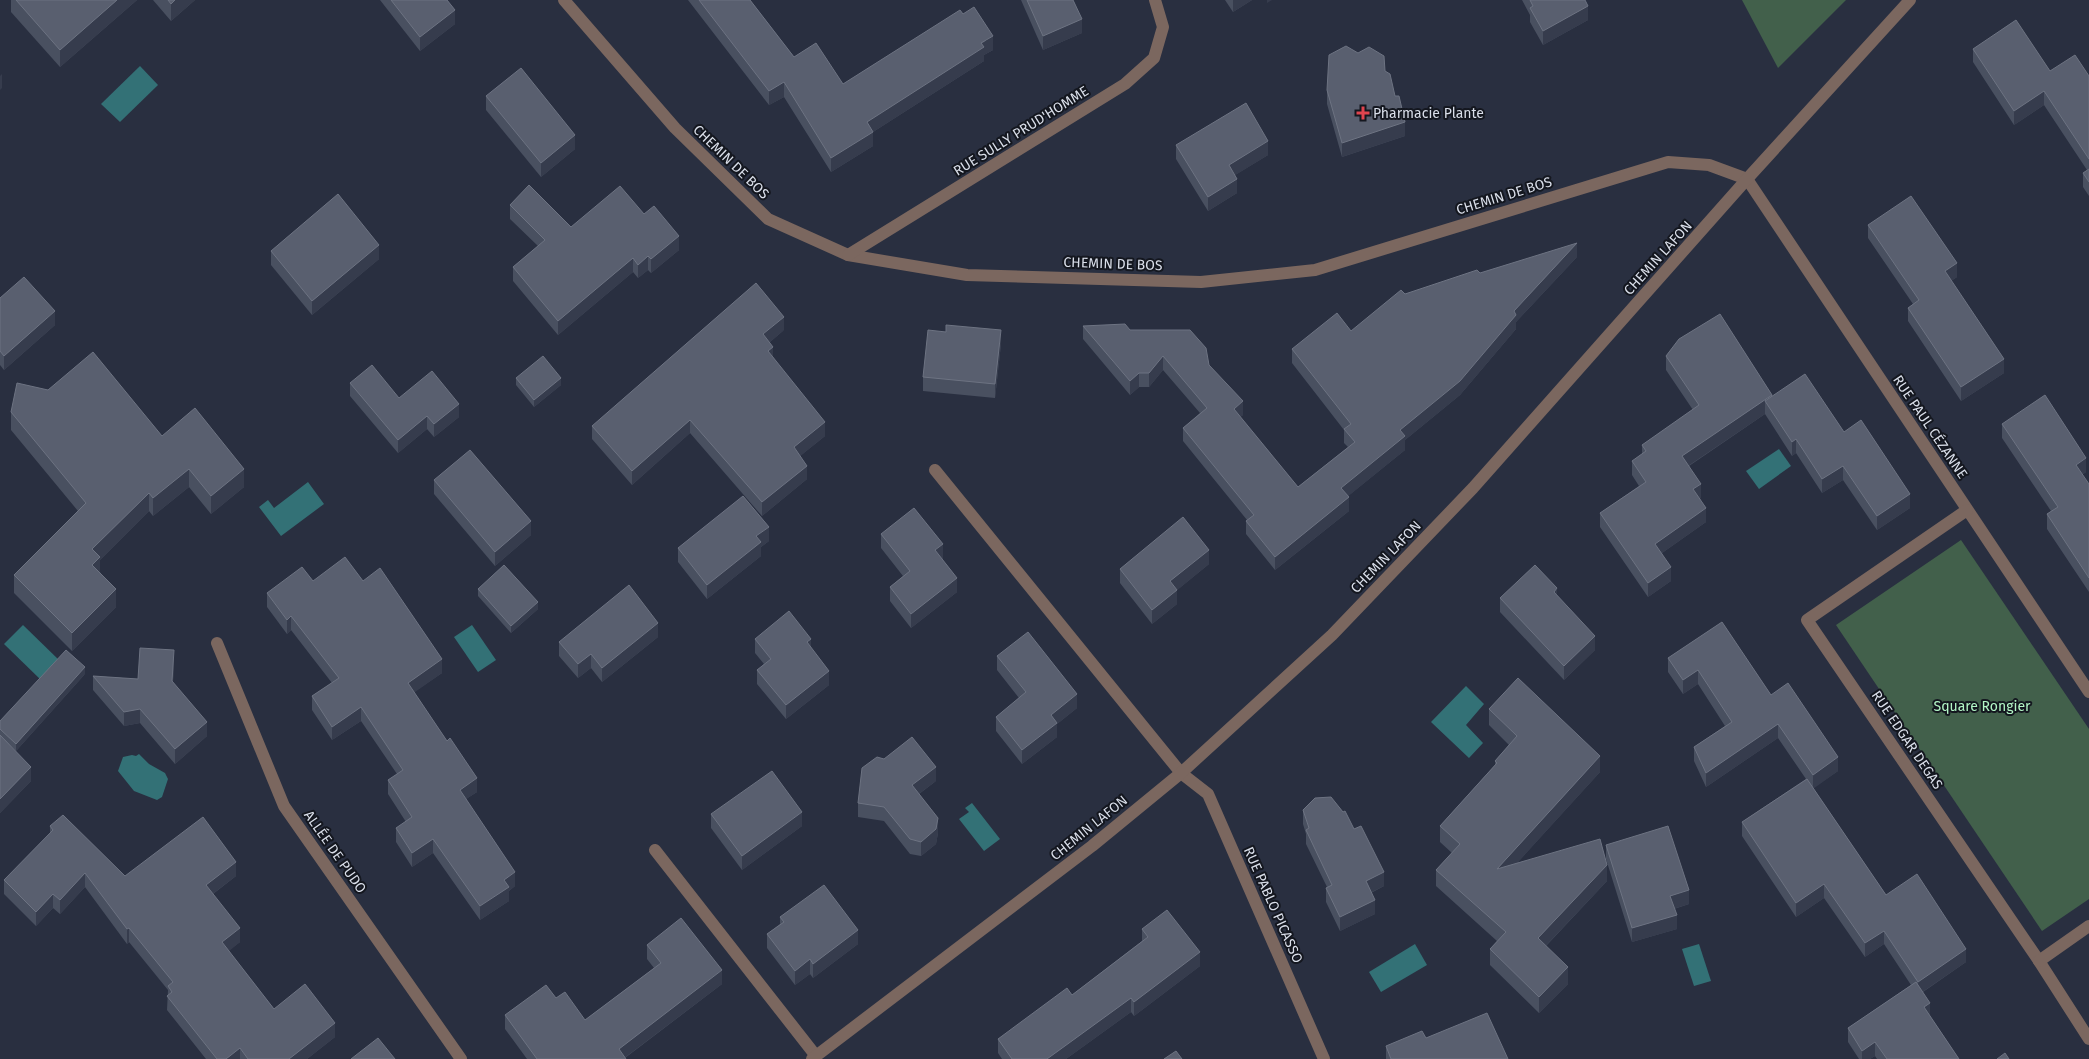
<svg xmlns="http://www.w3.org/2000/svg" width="2089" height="1059" font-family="'Fira Sans',sans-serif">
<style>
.green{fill:#42604b}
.water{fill:#337176}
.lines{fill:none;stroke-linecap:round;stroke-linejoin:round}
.minor{stroke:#7b675f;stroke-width:12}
.wall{fill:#495060}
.shaded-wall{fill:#363c4d}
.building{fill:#595f6f;stroke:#6d7382}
.health-dot{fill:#e0444e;stroke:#14171f;stroke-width:2}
.labels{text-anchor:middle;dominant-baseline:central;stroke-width:4;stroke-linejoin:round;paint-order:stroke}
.poi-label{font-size:14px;fill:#dadfea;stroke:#14171f;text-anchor:start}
.street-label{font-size:14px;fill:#dadfea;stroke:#14171f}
.park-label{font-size:14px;fill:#b3f6c6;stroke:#14171f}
</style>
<rect width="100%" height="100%" fill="#292f40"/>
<g class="green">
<path d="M 1742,0 L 1846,0 L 1778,68 Z"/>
<path d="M 1961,540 L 2089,729 L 2089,899 L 2042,931 L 1836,625 Z"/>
</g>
<g class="water">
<path d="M 140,66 L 158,85 L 120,122 L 101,104 Z"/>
<path d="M 1779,449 L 1791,466 L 1759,489 L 1746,471 Z"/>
<path d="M 308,482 L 324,504 L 281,536 L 259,507 L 268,500 L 274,508 Z"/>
<path d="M 23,625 L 61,662 L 42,681 L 4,644 Z"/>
<path d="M 472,625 L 496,660 L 478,672 L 454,637 Z"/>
<path d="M 1466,686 L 1484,704 L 1466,725 L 1483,743 L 1469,758 L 1431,722 Z"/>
<path d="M 139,754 L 149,764 L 165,773 L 168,779 L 162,797 L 157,800 L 134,791 L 118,771 L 123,757 L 132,755 L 136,756 Z"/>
<path d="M 972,803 L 1000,839 L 984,851 L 959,819 L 969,812 L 965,808 Z"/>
<path d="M 1415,944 L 1427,965 L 1381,992 L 1369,972 Z"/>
<path d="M 1699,944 L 1711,981 L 1694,986 L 1682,949 Z"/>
</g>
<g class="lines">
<g class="minor">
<path d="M 564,0 L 675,128 L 768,219 L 848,255 L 967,275 L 1201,282 L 1315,270 L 1668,162 L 1709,165 L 1747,179 L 2089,692"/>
<path d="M 848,255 L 1125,84 L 1154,58 L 1163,27 L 1155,0"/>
<path d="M 935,470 L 1181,773 L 1208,794 L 1324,1059"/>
<path d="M 1967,510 L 1807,620 L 2039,961 L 2089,1039"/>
<path d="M 217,643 L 284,806 L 461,1059"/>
<path d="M 655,850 L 816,1056"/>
<path d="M 2039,961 L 2089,926"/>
<path d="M 812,1059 L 1092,846 L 1181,773 L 1332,635 L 1473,488 L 1747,179 L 1910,0"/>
</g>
</g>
<g class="wall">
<path d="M 11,0 L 137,0 L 60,67 L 11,12 Z"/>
<path d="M 153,0 L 195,0 L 171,21 Z"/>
<path d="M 380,0 L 447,0 L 455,24 L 420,51 Z"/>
<path d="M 688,0 L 750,0 L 794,57 L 843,84 L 963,14 L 993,50 L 984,55 L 984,61 L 873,132 L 873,146 L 831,172 L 784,97 L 769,105 Z"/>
<path d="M 1021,0 L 1073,0 L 1082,33 L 1043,50 Z"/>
<path d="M 1225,0 L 1252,0 L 1233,12 Z"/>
<path d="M 1522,0 L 1585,0 L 1588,20 L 1543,45 L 1530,22 L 1530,15 Z"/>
<path d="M 1973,49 L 2050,71 L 2089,76 L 2089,196 L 2083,187 L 2083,173 L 2087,170 L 2044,105 L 2014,125 L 1973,62 Z"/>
<path d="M 1385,71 L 1405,136 L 1342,157 L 1327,104 L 1327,90 Z"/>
<path d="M 486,96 L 575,149 L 541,177 L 486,110 Z"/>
<path d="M 1176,145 L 1268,155 L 1235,175 L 1237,193 L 1208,211 L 1176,159 Z"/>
<path d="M 510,205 L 571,227 L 644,214 L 679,250 L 651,273 L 648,270 L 638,278 L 633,272 L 558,335 L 513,281 L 513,267 L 538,246 L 510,219 Z"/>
<path d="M 1868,225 L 1957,277 L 1951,281 L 2004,373 L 1961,401 L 1908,321 L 1908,308 L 1913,304 L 1868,238 Z"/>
<path d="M 271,251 L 379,259 L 312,315 L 271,265 Z"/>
<path d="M 1577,257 L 1516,322 L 1516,329 L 1460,395 L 1405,440 L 1405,450 L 1348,496 L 1349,511 L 1275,570 L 1246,534 L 1246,521 L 1247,520 L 1183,441 L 1183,428 L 1200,413 L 1163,370 L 1149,387 L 1139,387 L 1130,395 L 1083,339 L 1083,326 L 1130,330 L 1209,365 L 1243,415 L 1240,417 L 1298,487 L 1348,447 L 1344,443 L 1344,430 L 1292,363 L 1292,349 L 1351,331 L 1405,294 L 1480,273 Z"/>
<path d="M 0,298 L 55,325 L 4,370 L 0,365 Z"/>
<path d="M 784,330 L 770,342 L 773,357 L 825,436 L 800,456 L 807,479 L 762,516 L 690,433 L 632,485 L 592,439 L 592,426 Z"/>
<path d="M 1001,344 L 995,398 L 923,391 L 923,377 Z"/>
<path d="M 1666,356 L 1772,395 L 1844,432 L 1910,508 L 1877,530 L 1843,480 L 1822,493 L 1796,453 L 1792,456 L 1765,414 L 1689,466 L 1701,498 L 1700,498 L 1706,522 L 1662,553 L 1671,581 L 1648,597 L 1600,527 L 1600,513 L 1639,486 L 1632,475 L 1632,461 L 1642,454 L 1642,445 L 1693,410 L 1666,370 Z"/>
<path d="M 516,378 L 561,385 L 534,407 L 516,385 Z"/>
<path d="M 350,383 L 399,398 L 459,417 L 434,437 L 427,429 L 398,453 L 350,396 Z"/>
<path d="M 11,412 L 162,436 L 244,487 L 211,514 L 189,487 L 153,516 L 149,511 L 100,560 L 100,572 L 116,607 L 72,651 L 14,593 L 14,575 L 78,511 L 11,430 Z"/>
<path d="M 2002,424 L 2086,472 L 2082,475 L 2089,484 L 2089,592 L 2047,529 L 2047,514 L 2051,511 L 2002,438 Z"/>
<path d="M 434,480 L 531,535 L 495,566 L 434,494 Z"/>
<path d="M 881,534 L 943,558 L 942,559 L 957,592 L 911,628 L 890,601 L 890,587 L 903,576 L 881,548 Z"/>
<path d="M 769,541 L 761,547 L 761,556 L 707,599 L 678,562 L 678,548 Z"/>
<path d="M 1209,564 L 1177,590 L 1177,604 L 1152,624 L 1120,583 L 1120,569 Z"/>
<path d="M 313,581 L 363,581 L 442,673 L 414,692 L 477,792 L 466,799 L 515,886 L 509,891 L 509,901 L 480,920 L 433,853 L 412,867 L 396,842 L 396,828 L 406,822 L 388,794 L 388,780 L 397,774 L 361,721 L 332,740 L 312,710 L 312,696 L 332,683 L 291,630 L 287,634 L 267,607 L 267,593 Z"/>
<path d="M 478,589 L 538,609 L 511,633 L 478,596 Z"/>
<path d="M 1557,596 L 1595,650 L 1564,680 L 1500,612 L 1500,598 Z"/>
<path d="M 658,637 L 602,682 L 591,668 L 578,678 L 559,656 L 559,642 Z"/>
<path d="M 755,639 L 811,648 L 829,685 L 786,719 L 757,684 L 757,670 L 764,664 L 755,653 Z"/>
<path d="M 997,656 L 1077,708 L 1057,724 L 1057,737 L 1022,764 L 996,731 L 996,717 L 1019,698 L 997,670 Z"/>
<path d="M 1668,658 L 1771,695 L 1838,771 L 1813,788 L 1886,895 L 1966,962 L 1923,992 L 1930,1016 L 1959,1059 L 1877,1059 L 1875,1056 L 1870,1059 L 1859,1059 L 1848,1042 L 1848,1028 L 1911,985 L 1884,944 L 1865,957 L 1824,898 L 1796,917 L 1742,836 L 1742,822 L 1806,779 L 1778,738 L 1706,787 L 1694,761 L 1694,747 L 1725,726 L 1698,684 L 1683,694 L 1668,672 Z"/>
<path d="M 174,664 L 173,682 L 207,736 L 175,764 L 140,723 L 124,726 L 93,690 L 93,676 L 138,679 Z"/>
<path d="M 85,674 L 16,751 L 9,744 L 31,781 L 0,813 L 0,721 Z"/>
<path d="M 1489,709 L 1600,772 L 1517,863 L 1607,881 L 1546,946 L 1568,984 L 1539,1013 L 1490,965 L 1490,949 L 1497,941 L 1436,886 L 1436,870 L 1452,853 L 1440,842 L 1440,826 L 1495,765 L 1495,761 L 1509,745 L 1489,725 Z"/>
<path d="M 936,781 L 919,794 L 938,833 L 936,844 L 921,856 L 910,854 L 884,821 L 858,817 L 858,803 Z"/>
<path d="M 1303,810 L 1384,886 L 1371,893 L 1375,914 L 1340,931 L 1326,902 L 1326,888 L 1327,887 L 1306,844 L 1306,834 L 1303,824 Z"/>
<path d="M 711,814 L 802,826 L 742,870 L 711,828 Z"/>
<path d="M 50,826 L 125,876 L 236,876 L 213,894 L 240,942 L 228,951 L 274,1009 L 335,1037 L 307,1059 L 206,1059 L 167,1010 L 168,990 L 129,942 L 127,944 L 85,887 L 60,914 L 53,908 L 36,926 L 4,894 L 4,880 L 50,834 Z"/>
<path d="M 1606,845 L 1689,904 L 1674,909 L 1677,929 L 1632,942 L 1606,859 Z"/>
<path d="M 780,917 L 858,944 L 813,978 L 810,974 L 795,985 L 767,948 L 767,934 L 780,924 Z"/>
<path d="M 1142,929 L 1200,966 L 1134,1016 L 1131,1012 L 1066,1059 L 1002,1059 L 998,1053 L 998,1039 L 1072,995 L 1142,941 Z"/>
<path d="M 647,945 L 722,984 L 625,1058 L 626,1059 L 527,1059 L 505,1029 L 505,1015 L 556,998 L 585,1020 L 654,968 L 647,959 Z"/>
<path d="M 1426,1038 L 1508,1059 L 1386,1059 L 1386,1046 Z"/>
</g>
<g class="shaded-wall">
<path d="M 117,0 L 137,0 L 60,67 L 60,50 Z"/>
<path d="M 175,0 L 195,0 L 171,21 L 171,4 Z"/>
<path d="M 1233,0 L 1252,0 L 1233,12 Z"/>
<path d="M 1267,0 L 1272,0 L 1267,3 Z"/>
<path d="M 1588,6 L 1588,20 L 1543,45 L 1543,31 Z"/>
<path d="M 455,10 L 455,24 L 420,51 L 420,37 Z"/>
<path d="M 1082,19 L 1082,33 L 1043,50 L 1043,36 Z"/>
<path d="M 993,36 L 993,50 L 984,55 L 984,61 L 873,132 L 873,146 L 831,172 L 831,158 L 867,122 Z"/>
<path d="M 2,74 L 2,88 L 0,90 L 0,76 Z"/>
<path d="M 784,82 L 784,97 L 769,105 L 769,91 Z"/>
<path d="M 2044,91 L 2044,105 L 2014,125 L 2014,111 Z"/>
<path d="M 1405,122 L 1405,136 L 1342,157 L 1342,143 Z"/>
<path d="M 575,135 L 575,149 L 541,177 L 541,163 Z"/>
<path d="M 1268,141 L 1268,155 L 1229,179 L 1229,165 Z"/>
<path d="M 1237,179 L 1237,193 L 1208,211 L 1208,197 Z"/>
<path d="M 679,236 L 679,250 L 651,273 L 651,259 Z"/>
<path d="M 1577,243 L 1577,257 L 1516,322 L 1516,329 L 1460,395 L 1405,440 L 1405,450 L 1341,502 L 1341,488 L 1400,430 L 1514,311 Z"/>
<path d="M 379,245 L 379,259 L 312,315 L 312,301 Z"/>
<path d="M 648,256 L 648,270 L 638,278 L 638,265 Z"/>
<path d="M 633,258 L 633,272 L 558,335 L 558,321 Z"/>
<path d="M 1957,263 L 1957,277 L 1945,285 L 1945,271 Z"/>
<path d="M 55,311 L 55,325 L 4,370 L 4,356 Z"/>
<path d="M 784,317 L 784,330 L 763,348 L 763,334 Z"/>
<path d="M 1001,330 L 1001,344 L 995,398 L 995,384 Z"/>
<path d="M 773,347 L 773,360 L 768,351 Z"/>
<path d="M 1163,356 L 1163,370 L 1149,387 L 1149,373 Z"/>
<path d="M 2004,359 L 2004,373 L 1961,401 L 1961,387 Z"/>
<path d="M 1139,373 L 1139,387 L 1130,395 L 1130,381 Z"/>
<path d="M 561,378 L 561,385 L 534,407 L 534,400 Z"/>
<path d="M 1772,395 L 1765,401 L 1765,414 L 1682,470 L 1682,456 Z"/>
<path d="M 1243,401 L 1243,415 L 1234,422 L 1234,409 Z"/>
<path d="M 459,404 L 459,417 L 434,437 L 434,424 Z"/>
<path d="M 427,416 L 427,429 L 398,453 L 398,440 Z"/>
<path d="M 690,420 L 690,433 L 632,485 L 632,471 Z"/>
<path d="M 825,422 L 825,436 L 794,461 L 794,447 Z"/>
<path d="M 1796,439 L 1796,453 L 1792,456 L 1792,442 Z"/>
<path d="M 2086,458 L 2086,472 L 2076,479 L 2076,465 Z"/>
<path d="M 807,466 L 807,479 L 762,516 L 762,502 Z"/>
<path d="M 1843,466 L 1843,480 L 1822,493 L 1822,479 Z"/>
<path d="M 189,469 L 189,487 L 153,516 L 153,498 Z"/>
<path d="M 244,469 L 244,487 L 211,514 L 211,496 Z"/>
<path d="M 1701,484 L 1701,498 L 1693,503 L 1693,489 Z"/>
<path d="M 149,493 L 149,511 L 100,560 L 100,575 L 92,583 L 92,549 Z"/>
<path d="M 1910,494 L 1910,508 L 1877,530 L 1877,516 Z"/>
<path d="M 1349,497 L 1349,511 L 1275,570 L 1275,557 Z"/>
<path d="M 1706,508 L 1706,522 L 1655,558 L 1655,544 Z"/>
<path d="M 531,521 L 531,535 L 495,566 L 495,552 Z"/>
<path d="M 769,527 L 769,541 L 761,547 L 761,556 L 707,599 L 707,585 L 756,536 Z"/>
<path d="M 943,544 L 943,558 L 935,564 L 935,550 Z"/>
<path d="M 1209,550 L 1209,564 L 1170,596 L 1170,581 Z"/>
<path d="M 1671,567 L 1671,581 L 1648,597 L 1648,583 Z"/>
<path d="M 957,578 L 957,592 L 911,628 L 911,614 Z"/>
<path d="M 1557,588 L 1557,602 L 1554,592 Z"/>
<path d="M 116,589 L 116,607 L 72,651 L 72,633 Z"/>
<path d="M 1177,590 L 1177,604 L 1152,624 L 1152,610 Z"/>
<path d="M 538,602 L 538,609 L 511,633 L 511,626 Z"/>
<path d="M 291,616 L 291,630 L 287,634 L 287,620 Z"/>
<path d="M 658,623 L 658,637 L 602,682 L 602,668 Z"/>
<path d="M 1595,636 L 1595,650 L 1564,680 L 1564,666 Z"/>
<path d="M 811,639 L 811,653 L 807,642 Z"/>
<path d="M 174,650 L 174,664 L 172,695 L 172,681 Z"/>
<path d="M 591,654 L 591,668 L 578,678 L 578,664 Z"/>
<path d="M 442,659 L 442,673 L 408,697 L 408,683 Z"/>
<path d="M 85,667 L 85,674 L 16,751 L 16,744 Z"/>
<path d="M 1698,670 L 1698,684 L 1683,694 L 1683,680 Z"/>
<path d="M 829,671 L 829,685 L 786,719 L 786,705 Z"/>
<path d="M 1077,694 L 1077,708 L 1057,724 L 1057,737 L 1022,764 L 1022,750 L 1051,715 Z"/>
<path d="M 361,707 L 361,721 L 332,740 L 332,727 Z"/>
<path d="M 140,709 L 140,723 L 124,726 L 124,712 Z"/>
<path d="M 207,722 L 207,736 L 175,764 L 175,749 Z"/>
<path d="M 1778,724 L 1778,738 L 1706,787 L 1706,773 Z"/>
<path d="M 1600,756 L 1600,772 L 1497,885 L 1497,869 Z"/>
<path d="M 1838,757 L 1838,771 L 1813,789 L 1813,775 Z"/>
<path d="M 31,767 L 31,781 L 0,813 L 0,799 Z"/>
<path d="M 936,767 L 936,781 L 912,799 L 912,785 Z"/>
<path d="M 477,778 L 477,792 L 460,803 L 460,790 Z"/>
<path d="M 802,812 L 802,826 L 742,870 L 742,856 Z"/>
<path d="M 938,818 L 938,833 L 936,844 L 921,856 L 921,842 Z"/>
<path d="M 433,839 L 433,853 L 412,867 L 412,853 Z"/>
<path d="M 236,862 L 236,876 L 206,899 L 206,885 Z"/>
<path d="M 1607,865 L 1607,881 L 1538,954 L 1538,938 Z"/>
<path d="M 515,872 L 515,886 L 509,891 L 509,901 L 480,920 L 480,906 L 504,880 Z"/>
<path d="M 1384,872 L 1384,886 L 1366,895 L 1366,881 Z"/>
<path d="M 85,873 L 85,887 L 60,914 L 60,900 Z"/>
<path d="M 1824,884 L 1824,898 L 1796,917 L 1796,903 Z"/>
<path d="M 1689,890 L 1689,904 L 1670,910 L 1670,896 Z"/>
<path d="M 53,894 L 53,908 L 36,926 L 36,912 Z"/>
<path d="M 1375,900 L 1375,914 L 1340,931 L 1340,917 Z"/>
<path d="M 1677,915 L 1677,929 L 1632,942 L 1632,928 Z"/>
<path d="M 129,928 L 129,942 L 127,944 L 127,929 Z"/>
<path d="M 240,928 L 240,942 L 222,957 L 222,942 Z"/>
<path d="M 858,930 L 858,944 L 813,978 L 813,964 Z"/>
<path d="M 1884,931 L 1884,944 L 1865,957 L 1865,943 Z"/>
<path d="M 1966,949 L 1966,962 L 1918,995 L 1918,982 Z"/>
<path d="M 1200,952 L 1200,966 L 1134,1016 L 1134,1002 Z"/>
<path d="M 810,959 L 810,974 L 795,985 L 795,971 Z"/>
<path d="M 1568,967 L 1568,984 L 1539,1013 L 1539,997 Z"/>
<path d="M 722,970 L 722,984 L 623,1059 L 619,1049 Z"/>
<path d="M 1131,998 L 1131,1012 L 1066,1059 L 1047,1059 Z"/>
<path d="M 1930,1003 L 1930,1017 L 1924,1007 Z"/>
<path d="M 335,1023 L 335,1037 L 307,1059 L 289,1059 Z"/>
<path d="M 1875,1042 L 1875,1056 L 1870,1059 L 1862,1059 L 1862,1051 Z"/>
<path d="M 240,1048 L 240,1059 L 226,1059 Z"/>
</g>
<g class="building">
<path d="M 16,0 L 117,0 L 60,50 Z"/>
<path d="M 168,0 L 175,0 L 171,4 Z"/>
<path d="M 391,0 L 447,0 L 455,10 L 420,37 Z"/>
<path d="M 699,0 L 750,0 L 794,57 L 816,43 L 843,84 L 960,10 L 963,14 L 974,7 L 993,36 L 981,43 L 984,47 L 867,122 L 873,132 L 831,158 L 784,82 L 769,91 Z"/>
<path d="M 1027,0 L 1073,0 L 1082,19 L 1043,36 Z"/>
<path d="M 1530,0 L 1585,0 L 1588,6 L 1543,31 L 1530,8 L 1533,6 Z"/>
<path d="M 2016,20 L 2050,71 L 2075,55 L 2089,76 L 2089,159 L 2044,91 L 2014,111 L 1973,49 Z"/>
<path d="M 1346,46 L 1358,53 L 1369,47 L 1384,56 L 1385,71 L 1390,74 L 1395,96 L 1399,96 L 1405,122 L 1342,143 L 1327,90 L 1329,55 Z"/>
<path d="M 521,68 L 575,135 L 541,163 L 486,96 Z"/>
<path d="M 1246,103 L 1268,141 L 1229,165 L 1237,179 L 1208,197 L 1176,145 Z"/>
<path d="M 2089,169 L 2089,182 L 2083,173 Z"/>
<path d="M 529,185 L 571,227 L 620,186 L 644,214 L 654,206 L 679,236 L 651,259 L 648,256 L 638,265 L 633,258 L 558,321 L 513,267 L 545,240 L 510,205 Z"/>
<path d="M 338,194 L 379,245 L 312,301 L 271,251 Z"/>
<path d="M 1911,196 L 1957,263 L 1945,271 L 2004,359 L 1961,387 L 1908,308 L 1919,300 L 1868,225 Z"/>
<path d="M 1577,243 L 1514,311 L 1516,315 L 1460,381 L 1400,430 L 1405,436 L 1341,488 L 1349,497 L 1275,557 L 1246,521 L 1254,515 L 1183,428 L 1207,408 L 1163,356 L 1149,373 L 1139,373 L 1130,381 L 1083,326 L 1125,324 L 1130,330 L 1190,330 L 1206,348 L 1209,365 L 1243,401 L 1234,409 L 1298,487 L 1355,442 L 1344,429 L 1351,424 L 1292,349 L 1337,313 L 1351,331 L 1401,290 L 1405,294 L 1477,270 L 1480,273 Z"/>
<path d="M 24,277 L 55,311 L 4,356 L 0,351 L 0,298 Z"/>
<path d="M 756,283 L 784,317 L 763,334 L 773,347 L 768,351 L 825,422 L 794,447 L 807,466 L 762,502 L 690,420 L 632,471 L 592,426 Z"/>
<path d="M 1720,314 L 1772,395 L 1682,456 L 1701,484 L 1693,489 L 1706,508 L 1655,544 L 1671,567 L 1648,583 L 1600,513 L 1646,482 L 1632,461 L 1646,451 L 1642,445 L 1699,405 L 1666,356 L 1679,339 Z"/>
<path d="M 946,325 L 1001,330 L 995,384 L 923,377 L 928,330 L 946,332 Z"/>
<path d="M 93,352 L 162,436 L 195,408 L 244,469 L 211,496 L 189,469 L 153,498 L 149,493 L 92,549 L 100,557 L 92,565 L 116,589 L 72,633 L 14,575 L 86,503 L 11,412 L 17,383 L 48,390 Z"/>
<path d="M 543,356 L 561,378 L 534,400 L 516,378 Z"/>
<path d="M 372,365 L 399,398 L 432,371 L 459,404 L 434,424 L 427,416 L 398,440 L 350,383 Z"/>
<path d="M 1805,374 L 1844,432 L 1861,420 L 1910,494 L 1877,516 L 1843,466 L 1822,479 L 1796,439 L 1792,442 L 1765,401 Z"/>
<path d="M 2045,395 L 2086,458 L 2076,465 L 2089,484 L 2089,578 L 2047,514 L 2058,507 L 2002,424 Z"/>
<path d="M 470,450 L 531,521 L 495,552 L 434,480 Z"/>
<path d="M 743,496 L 769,527 L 756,536 L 761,542 L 707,585 L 678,548 Z"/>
<path d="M 914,508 L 943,544 L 935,550 L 957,578 L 911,614 L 890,587 L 910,571 L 881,534 Z"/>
<path d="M 1183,517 L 1209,550 L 1170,581 L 1177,590 L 1152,610 L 1120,569 Z"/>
<path d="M 345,557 L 363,581 L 380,568 L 442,659 L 408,683 L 447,741 L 450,738 L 477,778 L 460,790 L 515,872 L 504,880 L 509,887 L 480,906 L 433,839 L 412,853 L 396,828 L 412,817 L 388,780 L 403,770 L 361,707 L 332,727 L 312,696 L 339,678 L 291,616 L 287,620 L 267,593 L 302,567 L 313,581 Z"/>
<path d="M 504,565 L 538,602 L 511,626 L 478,589 Z"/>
<path d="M 1535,565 L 1557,588 L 1554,592 L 1595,636 L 1564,666 L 1500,598 Z"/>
<path d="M 629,585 L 658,623 L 602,668 L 591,654 L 578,664 L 559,642 Z"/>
<path d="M 789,611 L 811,639 L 807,642 L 829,671 L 786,705 L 757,670 L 771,659 L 755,639 Z"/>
<path d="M 1722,622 L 1771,695 L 1788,683 L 1838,757 L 1813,775 L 1778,724 L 1706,773 L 1694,747 L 1732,722 L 1698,670 L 1683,680 L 1668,658 Z"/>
<path d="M 1028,632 L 1077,694 L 1051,715 L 1057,723 L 1022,750 L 996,717 L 1026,692 L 997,656 Z"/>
<path d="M 140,648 L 174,650 L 172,681 L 207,722 L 175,749 L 140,709 L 124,712 L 93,676 L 138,679 Z"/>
<path d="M 66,650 L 85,667 L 16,744 L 0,729 L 0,721 Z"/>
<path d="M 1518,678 L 1600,756 L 1497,869 L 1600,839 L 1607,865 L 1538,938 L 1568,967 L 1539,997 L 1490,949 L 1506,932 L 1436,870 L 1460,844 L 1440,826 L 1497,763 L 1495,761 L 1517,736 L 1489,709 Z"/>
<path d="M 0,735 L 31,767 L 0,799 Z"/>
<path d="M 912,737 L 936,767 L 912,785 L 938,818 L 936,829 L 921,842 L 910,839 L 884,807 L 858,803 L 862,768 L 877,757 L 884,759 Z"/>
<path d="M 772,771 L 802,812 L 742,856 L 711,814 Z"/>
<path d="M 1807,779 L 1886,895 L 1917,874 L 1966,949 L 1918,982 L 1884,931 L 1865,943 L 1824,884 L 1796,903 L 1742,822 Z"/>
<path d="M 1331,797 L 1343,812 L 1345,811 L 1354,829 L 1361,826 L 1384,872 L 1366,881 L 1375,900 L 1340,917 L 1326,888 L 1332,885 L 1306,830 L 1309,828 L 1303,810 L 1315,798 Z"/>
<path d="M 63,815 L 125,876 L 203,817 L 236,862 L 206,885 L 240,928 L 222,942 L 274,1009 L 305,984 L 335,1023 L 289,1059 L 248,1059 L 240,1048 L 226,1059 L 217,1059 L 167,996 L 172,992 L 168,986 L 173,982 L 129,928 L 127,929 L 85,873 L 60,900 L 53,894 L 36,912 L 4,880 L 53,830 L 50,826 Z"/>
<path d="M 1668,826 L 1689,890 L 1670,896 L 1677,915 L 1632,928 L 1606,845 Z"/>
<path d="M 824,885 L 858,930 L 813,964 L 810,959 L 795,971 L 767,934 L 784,922 L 780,917 Z"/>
<path d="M 1167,910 L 1200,952 L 1134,1002 L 1131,998 L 1047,1059 L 1012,1059 L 998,1039 L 1067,988 L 1072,995 L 1148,937 L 1142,929 Z"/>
<path d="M 681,918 L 722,970 L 619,1049 L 626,1059 L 537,1059 L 505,1015 L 546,985 L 556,998 L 565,992 L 585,1020 L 661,963 L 647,945 Z"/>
<path d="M 1916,982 L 1930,1003 L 1924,1007 L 1959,1059 L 1887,1059 L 1875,1042 L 1862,1051 L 1848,1028 Z"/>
<path d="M 1487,1013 L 1508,1059 L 1391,1059 L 1386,1046 L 1422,1031 L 1426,1038 Z"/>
<path d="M 378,1038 L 395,1059 L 351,1059 Z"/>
<path d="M 1176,1051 L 1182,1059 L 1164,1059 Z"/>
<path d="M 2005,1053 L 2009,1059 L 1997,1059 Z"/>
</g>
<path class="health-dot" d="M1360.5 105.5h5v5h5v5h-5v5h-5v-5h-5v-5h5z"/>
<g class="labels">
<g class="poi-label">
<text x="1373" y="113">Pharmacie Plante</text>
</g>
<g class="street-label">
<text transform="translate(1021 131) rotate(-32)">RUE SULLY PRUD'HOMME</text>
<text transform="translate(731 162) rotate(44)">CHEMIN DE BOS</text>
<text transform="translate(1504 196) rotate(-17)">CHEMIN DE BOS</text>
<text transform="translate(1658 258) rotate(-48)">CHEMIN LAFON</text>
<text transform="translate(1113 264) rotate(2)">CHEMIN DE BOS</text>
<text transform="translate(1930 427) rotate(56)">RUE PAUL CÉZANNE</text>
<text transform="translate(1386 557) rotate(-46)">CHEMIN LAFON</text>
<text transform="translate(1907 740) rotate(56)">RUE EDGAR DEGAS</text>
<text transform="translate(1089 828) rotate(-39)">CHEMIN LAFON</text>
<text transform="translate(335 852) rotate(55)">ALLÉE DE PUDO</text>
<text transform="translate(1273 905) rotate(66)">RUE PABLO PICASSO</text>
</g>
<g class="park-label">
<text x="1982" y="706">Square Rongier</text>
</g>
</g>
</svg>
